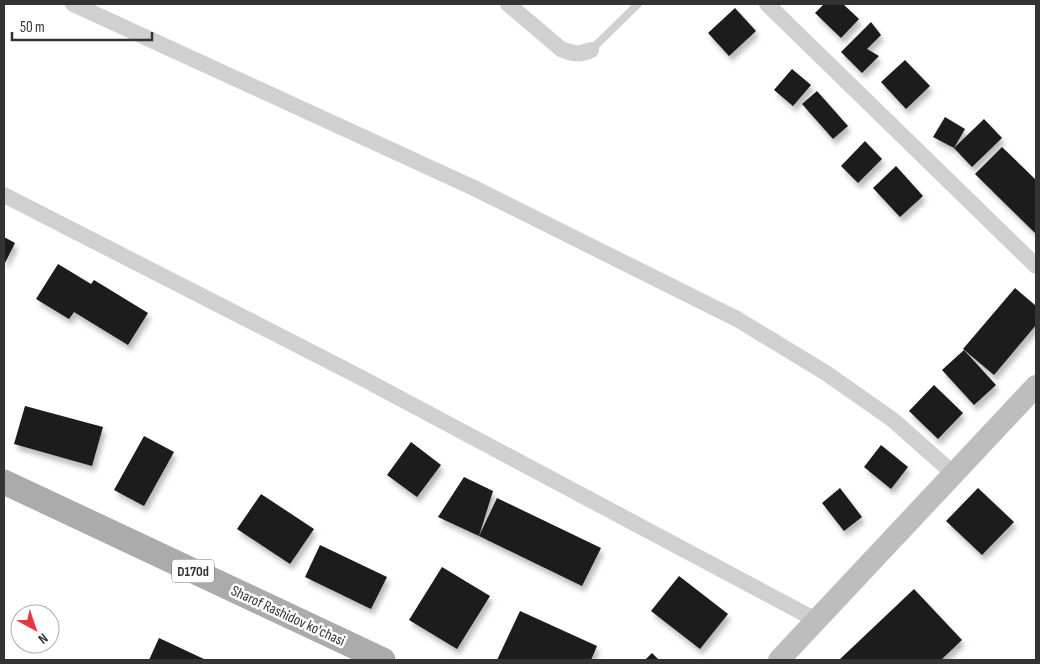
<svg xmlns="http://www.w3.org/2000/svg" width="1040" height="664" font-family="'Sofia Sans Condensed',sans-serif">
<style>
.building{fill:#1a1a1a;filter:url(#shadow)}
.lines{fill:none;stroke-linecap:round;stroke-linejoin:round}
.lane{stroke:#d0d0d0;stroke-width:8}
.street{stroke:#d0d0d0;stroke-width:16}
.secondary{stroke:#bdbdbd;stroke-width:22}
.primary{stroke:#ababab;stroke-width:25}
.labels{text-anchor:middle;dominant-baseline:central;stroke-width:5;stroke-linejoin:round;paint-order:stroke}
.shield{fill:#fff;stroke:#707070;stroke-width:1}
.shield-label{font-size:14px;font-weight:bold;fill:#333}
.street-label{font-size:15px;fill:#333;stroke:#fff}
</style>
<defs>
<filter id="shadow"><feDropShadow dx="3" dy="5.5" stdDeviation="2.5" flood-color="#0004"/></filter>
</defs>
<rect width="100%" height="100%" fill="#fff"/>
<g class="building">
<path d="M 824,4 L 843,4 L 859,19 L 841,38 L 815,13 Z"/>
<path d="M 735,8 L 756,31 L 729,56 L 708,33 Z"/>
<path d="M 871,22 L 881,35 L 867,49 L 879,56 L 862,73 L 841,52 Z"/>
<path d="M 905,60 L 930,86 L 906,109 L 881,82 Z"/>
<path d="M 792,69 L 811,85 L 793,106 L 774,90 Z"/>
<path d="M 817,91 L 848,126 L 833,139 L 802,104 Z"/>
<path d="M 945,117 L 965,129 L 954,148 L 933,137 Z"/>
<path d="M 984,119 L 1002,138 L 972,167 L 954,148 Z"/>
<path d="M 865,141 L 882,159 L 858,183 L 841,166 Z"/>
<path d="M 1002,147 L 1036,180 L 1035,233 L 975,174 Z"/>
<path d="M 896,166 L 923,196 L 900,217 L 873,188 Z"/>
<path d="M 4,237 L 15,243 L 4,265 Z"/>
<path d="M 58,264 L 91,284 L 94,280 L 148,313 L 128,345 L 74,312 L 69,319 L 36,299 Z"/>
<path d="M 1015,288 L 1036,306 L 1036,325 L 994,375 L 963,349 Z"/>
<path d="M 964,350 L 996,385 L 974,405 L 942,370 Z"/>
<path d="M 934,385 L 963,413 L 938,439 L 909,411 Z"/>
<path d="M 25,406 L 103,427 L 92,466 L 14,444 Z"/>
<path d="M 144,436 L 174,452 L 144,506 L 114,490 Z"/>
<path d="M 411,442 L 441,465 L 417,497 L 387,475 Z"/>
<path d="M 881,445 L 908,467 L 891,489 L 864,467 Z"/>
<path d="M 464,477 L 493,491 L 479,536 L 438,517 Z"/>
<path d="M 840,488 L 862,517 L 844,531 L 822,503 Z"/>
<path d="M 978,488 L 1014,522 L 982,555 L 946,521 Z"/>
<path d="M 261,494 L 314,529 L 290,564 L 237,529 Z"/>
<path d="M 497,498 L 601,548 L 582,586 L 479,536 Z"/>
<path d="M 320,545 L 387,577 L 371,609 L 305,577 Z"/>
<path d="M 442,567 L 490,596 L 457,649 L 409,620 Z"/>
<path d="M 679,576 L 728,614 L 700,649 L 651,611 Z"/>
<path d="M 914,589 L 962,640 L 941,660 L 839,660 Z"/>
<path d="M 520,611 L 597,646 L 591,660 L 497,660 Z"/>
<path d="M 159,638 L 206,660 L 149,660 Z"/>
<path d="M 652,653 L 659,660 L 645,660 Z"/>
</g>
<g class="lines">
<path class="lane" d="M 591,50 L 638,4"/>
<g class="street">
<path d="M 73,4 L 474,188 L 737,319 L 826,373 L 893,420 L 954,474"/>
<path d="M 508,4 L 561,49 C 573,54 579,55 591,50"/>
<path d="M 767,4 L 1036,266"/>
<path d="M 4,195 L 358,376 L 816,620"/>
</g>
<path class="secondary" d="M 779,660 L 1036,386"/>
<path class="primary" d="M 4,482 L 383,660"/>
</g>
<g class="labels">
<rect class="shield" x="172" y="559.5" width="42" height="23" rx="4"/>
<g class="shield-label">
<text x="193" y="571">D170d</text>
</g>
<g class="street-label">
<text transform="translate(288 616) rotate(25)">Sharof Rashidov ko'chasi</text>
</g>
</g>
<rect width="1040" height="664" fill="none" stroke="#333333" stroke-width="10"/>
<g transform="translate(35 629) rotate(140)"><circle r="24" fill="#ffffff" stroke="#adadad"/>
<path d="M0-4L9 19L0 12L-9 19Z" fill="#e63946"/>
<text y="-8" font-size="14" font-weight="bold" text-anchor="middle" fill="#333333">N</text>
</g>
<path d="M12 32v8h140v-8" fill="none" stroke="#333333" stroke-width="2.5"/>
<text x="20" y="32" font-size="15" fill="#333333" stroke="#ffffff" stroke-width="4" paint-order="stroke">50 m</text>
</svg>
